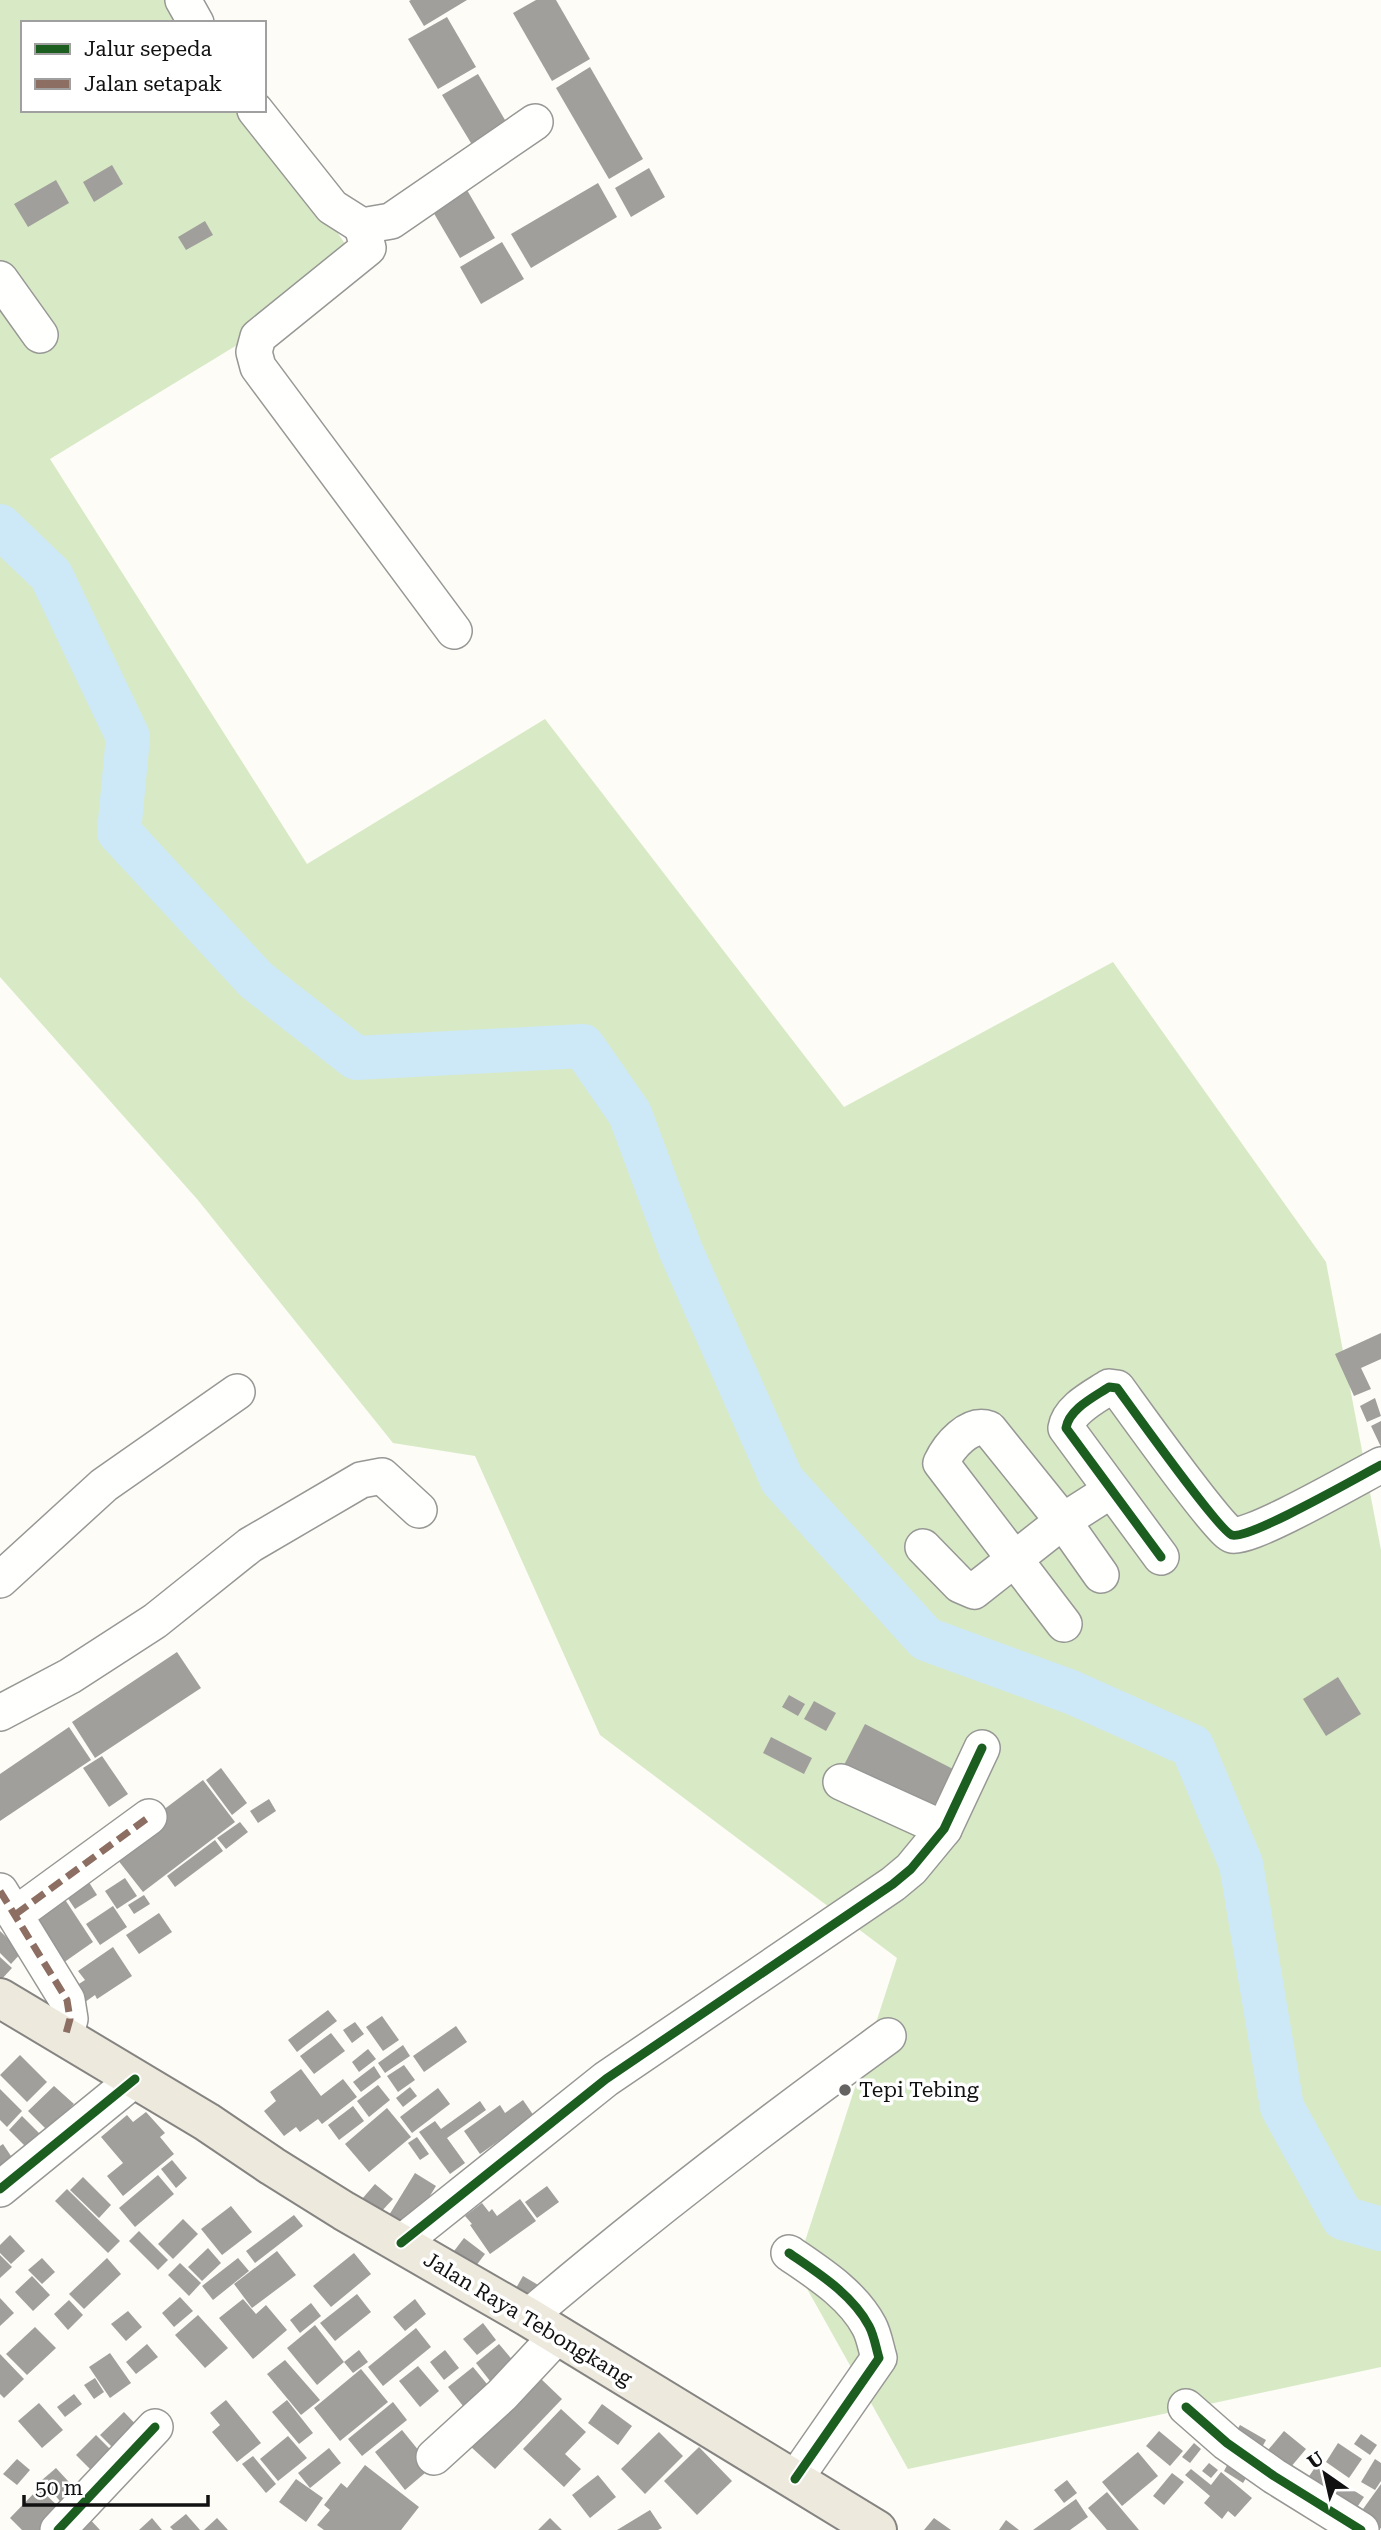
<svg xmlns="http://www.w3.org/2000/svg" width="1381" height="2530" font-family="'Roboto Serif',serif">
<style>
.forest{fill:#d8eac5}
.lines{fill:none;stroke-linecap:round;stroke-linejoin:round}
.river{stroke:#cde8f7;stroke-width:44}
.building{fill:#a19f9c}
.minor-casing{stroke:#979795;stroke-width:38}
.major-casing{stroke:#858482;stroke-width:42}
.minor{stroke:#fffffe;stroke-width:35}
.major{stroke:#ede9dc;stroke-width:38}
.quiet{stroke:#8d6e63;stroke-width:7;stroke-dasharray:14 7;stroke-linecap:butt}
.cycleway-casing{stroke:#fff;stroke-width:13}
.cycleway{stroke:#1b5e20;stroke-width:9}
.poi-dot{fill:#646362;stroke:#fff;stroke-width:2.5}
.labels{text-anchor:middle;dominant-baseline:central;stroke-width:7;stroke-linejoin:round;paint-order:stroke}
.poi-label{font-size:21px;fill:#111;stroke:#fff;text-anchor:start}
.street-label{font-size:21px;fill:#111;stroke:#fff}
</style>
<rect width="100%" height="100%" fill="#fdfcf7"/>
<path class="forest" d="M 0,0 L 181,0 L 196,23 L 23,23 L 23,110 L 255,110 L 362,269 L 50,459 L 307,864 L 545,719 L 844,1107 L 1113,962 L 1326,1262 L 1381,1550 L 1381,2367 L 908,2469 L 796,2269 L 897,1958 L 600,1735 L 475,1456 L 393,1443 L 197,1199 L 0,977 Z"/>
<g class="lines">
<path class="river" d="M 0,526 L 51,575 L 128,737 L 119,832 L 256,980 L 356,1058 L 583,1046 L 630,1114 L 681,1251 L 782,1480 L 926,1639 L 1071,1692 L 1192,1746 L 1241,1864 L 1282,2107 L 1343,2218 L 1381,2229"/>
</g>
<g class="building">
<path d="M 411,0 L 467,0 L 424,26 L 409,1 Z"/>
<path d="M 536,0 L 556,0 L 590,59 L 552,81 L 513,13 Z"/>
<path d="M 447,17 L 476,67 L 438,89 L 408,39 Z"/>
<path d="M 590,67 L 643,159 L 609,179 L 556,88 Z"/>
<path d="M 478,74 L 512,132 L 477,153 L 442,95 Z"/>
<path d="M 112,165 L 123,184 L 94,202 L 83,182 Z"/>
<path d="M 649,168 L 665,197 L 631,217 L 615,188 Z"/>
<path d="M 460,178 L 495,238 L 460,258 L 425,198 Z"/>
<path d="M 56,180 L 69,203 L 28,227 L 14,204 Z"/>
<path d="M 598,183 L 617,217 L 531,268 L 511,234 Z"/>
<path d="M 205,221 L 213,235 L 186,250 L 178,237 Z"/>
<path d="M 502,242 L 524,279 L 481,304 L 460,267 Z"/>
<path d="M 1381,1333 L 1381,1359 L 1361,1368 L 1371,1389 L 1354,1396 L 1335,1354 Z"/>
<path d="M 1375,1398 L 1381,1416 L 1367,1422 L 1360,1406 Z"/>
<path d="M 1381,1421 L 1381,1447 L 1371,1426 Z"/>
<path d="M 177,1652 L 201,1688 L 95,1758 L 72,1722 Z"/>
<path d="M 1338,1677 L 1361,1714 L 1326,1736 L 1303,1699 Z"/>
<path d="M 789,1695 L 805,1704 L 798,1716 L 782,1707 Z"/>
<path d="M 814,1701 L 836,1713 L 826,1731 L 804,1719 Z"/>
<path d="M 865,1724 L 953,1769 L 930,1814 L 842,1769 Z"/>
<path d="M 69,1727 L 91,1760 L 0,1821 L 0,1774 Z"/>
<path d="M 771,1737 L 812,1758 L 804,1774 L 763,1753 Z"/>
<path d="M 102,1756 L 128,1794 L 109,1807 L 83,1768 Z"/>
<path d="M 221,1768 L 247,1803 L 232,1815 L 206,1780 Z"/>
<path d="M 203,1780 L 235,1822 L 143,1892 L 110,1850 Z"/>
<path d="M 269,1799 L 276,1811 L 258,1823 L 250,1811 Z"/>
<path d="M 240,1822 L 248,1832 L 226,1849 L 217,1838 Z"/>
<path d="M 215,1840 L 223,1851 L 175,1887 L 167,1876 Z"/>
<path d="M 85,1876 L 97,1895 L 75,1909 L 63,1891 Z"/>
<path d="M 125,1878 L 137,1896 L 117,1909 L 105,1891 Z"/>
<path d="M 62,1895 L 93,1942 L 63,1963 L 31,1916 Z"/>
<path d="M 144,1895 L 150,1904 L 134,1914 L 128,1905 Z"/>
<path d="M 113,1906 L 127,1927 L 100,1945 L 86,1924 Z"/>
<path d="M 159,1913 L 172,1932 L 139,1954 L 126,1935 Z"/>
<path d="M 0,1931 L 22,1952 L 11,1964 L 0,1953 Z"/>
<path d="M 113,1947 L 132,1976 L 97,1999 L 95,1995 L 78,2007 L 68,1991 L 85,1980 L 78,1971 Z"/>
<path d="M 0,1957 L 12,1968 L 0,1981 Z"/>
<path d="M 328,2010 L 337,2021 L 297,2052 L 288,2040 Z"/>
<path d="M 382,2016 L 399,2040 L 383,2051 L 366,2027 Z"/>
<path d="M 355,2022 L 364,2034 L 352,2043 L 343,2030 Z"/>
<path d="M 456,2026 L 467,2042 L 424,2072 L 413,2056 Z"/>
<path d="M 331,2033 L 345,2051 L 314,2074 L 300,2056 Z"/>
<path d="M 403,2045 L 410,2056 L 385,2073 L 378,2063 Z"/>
<path d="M 368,2049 L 376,2059 L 359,2072 L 352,2062 Z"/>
<path d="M 20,2055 L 47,2082 L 27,2102 L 0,2075 Z"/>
<path d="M 404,2065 L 415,2080 L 398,2092 L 387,2076 Z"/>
<path d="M 374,2066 L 381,2077 L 361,2092 L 353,2082 Z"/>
<path d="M 301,2069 L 321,2096 L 343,2079 L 357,2097 L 322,2124 L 318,2119 L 300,2132 L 296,2127 L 284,2136 L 264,2111 L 276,2101 L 270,2092 Z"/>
<path d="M 378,2085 L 390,2100 L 369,2117 L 357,2101 Z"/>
<path d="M 54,2086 L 74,2104 L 47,2130 L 28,2111 Z"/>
<path d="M 410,2087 L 417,2096 L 403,2107 L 396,2098 Z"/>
<path d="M 438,2088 L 450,2104 L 412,2133 L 400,2117 Z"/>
<path d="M 0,2089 L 22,2111 L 7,2127 L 0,2120 Z"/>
<path d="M 523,2100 L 534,2116 L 480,2154 L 464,2131 L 500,2105 L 505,2113 Z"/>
<path d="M 480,2101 L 486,2110 L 447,2138 L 465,2163 L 450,2174 L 419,2132 L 435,2121 L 441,2129 Z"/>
<path d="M 353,2106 L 364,2121 L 339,2140 L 328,2125 Z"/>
<path d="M 387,2108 L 411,2137 L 369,2172 L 345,2144 Z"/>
<path d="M 146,2112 L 165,2133 L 160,2137 L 174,2154 L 123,2196 L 107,2176 L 123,2163 L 101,2137 L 127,2115 L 133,2122 Z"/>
<path d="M 22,2116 L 42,2136 L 29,2150 L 9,2130 Z"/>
<path d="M 417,2137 L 429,2154 L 420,2160 L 408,2143 Z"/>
<path d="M 3,2144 L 17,2165 L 0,2177 L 0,2146 Z"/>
<path d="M 172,2160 L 187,2178 L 176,2188 L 161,2169 Z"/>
<path d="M 415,2173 L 436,2186 L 407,2233 L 386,2220 Z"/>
<path d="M 158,2175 L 174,2194 L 135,2227 L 119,2208 Z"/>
<path d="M 83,2177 L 111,2205 L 99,2218 L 70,2190 Z"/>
<path d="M 375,2184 L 393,2199 L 379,2214 L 362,2199 Z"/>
<path d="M 547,2186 L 559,2202 L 537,2218 L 525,2202 Z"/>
<path d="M 67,2189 L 120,2241 L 108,2253 L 55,2201 Z"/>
<path d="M 520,2199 L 536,2221 L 490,2254 L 470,2225 L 472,2224 L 465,2216 L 482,2203 L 489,2212 L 492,2209 L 497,2216 Z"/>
<path d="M 231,2206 L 252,2232 L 222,2255 L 201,2229 Z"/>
<path d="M 294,2215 L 303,2226 L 255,2263 L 246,2251 Z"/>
<path d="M 183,2219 L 198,2234 L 173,2259 L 158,2244 Z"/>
<path d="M 139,2231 L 168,2260 L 158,2270 L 129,2241 Z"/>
<path d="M 10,2235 L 25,2251 L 11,2264 L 0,2253 L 0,2245 Z"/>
<path d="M 464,2238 L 485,2254 L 472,2271 L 451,2255 Z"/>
<path d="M 208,2248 L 221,2263 L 202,2281 L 188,2267 Z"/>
<path d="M 277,2251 L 296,2275 L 252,2308 L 234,2284 Z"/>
<path d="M 354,2253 L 371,2274 L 331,2307 L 313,2286 Z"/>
<path d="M 0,2255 L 12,2267 L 0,2278 Z"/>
<path d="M 42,2258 L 55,2272 L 42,2284 L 28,2270 Z"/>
<path d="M 107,2258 L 121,2274 L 84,2309 L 69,2294 Z"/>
<path d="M 238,2258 L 249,2271 L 213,2300 L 202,2286 Z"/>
<path d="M 180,2263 L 201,2283 L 189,2296 L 168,2275 Z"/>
<path d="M 32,2276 L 50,2295 L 33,2311 L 15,2292 Z"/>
<path d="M 523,2276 L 545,2289 L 534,2308 L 512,2295 Z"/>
<path d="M 357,2294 L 371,2312 L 335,2341 L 320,2323 Z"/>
<path d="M 180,2297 L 193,2311 L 174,2327 L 162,2313 Z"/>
<path d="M 0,2298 L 14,2313 L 0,2326 Z"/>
<path d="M 243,2299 L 256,2314 L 266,2305 L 287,2330 L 253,2359 L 219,2318 Z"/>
<path d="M 415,2299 L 426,2314 L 405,2331 L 393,2317 Z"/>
<path d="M 69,2300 L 83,2315 L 68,2330 L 54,2314 Z"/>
<path d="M 311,2303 L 321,2316 L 300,2333 L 290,2320 Z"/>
<path d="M 128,2311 L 142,2327 L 126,2341 L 111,2324 Z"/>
<path d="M 198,2315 L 228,2348 L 205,2368 L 175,2335 Z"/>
<path d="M 483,2323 L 496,2340 L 477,2355 L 463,2339 Z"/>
<path d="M 315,2325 L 344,2362 L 317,2385 L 287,2348 Z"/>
<path d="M 35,2327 L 56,2348 L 27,2375 L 6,2354 Z"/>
<path d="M 416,2328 L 431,2347 L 383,2386 L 368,2367 Z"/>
<path d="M 147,2344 L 158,2357 L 136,2374 L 126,2362 Z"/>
<path d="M 499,2344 L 521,2370 L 497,2390 L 476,2363 Z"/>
<path d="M 359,2350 L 368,2362 L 353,2373 L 344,2362 Z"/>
<path d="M 445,2350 L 459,2368 L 444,2380 L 430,2362 Z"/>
<path d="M 110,2353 L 131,2383 L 110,2398 L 89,2367 Z"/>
<path d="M 0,2354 L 24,2379 L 4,2398 L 0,2394 Z"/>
<path d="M 285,2360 L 320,2400 L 301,2415 L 267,2374 Z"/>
<path d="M 418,2366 L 439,2391 L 420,2407 L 399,2381 Z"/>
<path d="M 473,2367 L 496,2395 L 471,2416 L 448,2387 Z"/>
<path d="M 361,2369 L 388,2402 L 340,2441 L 314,2408 Z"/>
<path d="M 538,2376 L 562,2399 L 495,2469 L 470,2446 Z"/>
<path d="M 95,2378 L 104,2392 L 94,2399 L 84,2385 Z"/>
<path d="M 74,2394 L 82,2404 L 65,2417 L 57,2407 Z"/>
<path d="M 226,2400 L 261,2443 L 237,2462 L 212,2432 L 220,2425 L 210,2413 Z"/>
<path d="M 287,2400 L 313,2433 L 299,2444 L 272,2412 Z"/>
<path d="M 393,2402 L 407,2420 L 362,2456 L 348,2439 Z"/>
<path d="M 39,2403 L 63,2430 L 42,2448 L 18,2421 Z"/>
<path d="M 602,2404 L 632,2426 L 618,2445 L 588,2423 Z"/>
<path d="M 561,2409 L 586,2432 L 565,2454 L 581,2469 L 564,2487 L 523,2449 Z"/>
<path d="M 124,2412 L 140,2429 L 117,2452 L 100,2435 Z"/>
<path d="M 1240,2425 L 1266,2440 L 1256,2458 L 1230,2442 Z"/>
<path d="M 402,2430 L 432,2467 L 405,2490 L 375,2452 Z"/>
<path d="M 1159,2431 L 1183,2451 L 1170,2466 L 1146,2446 Z"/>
<path d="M 1284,2431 L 1306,2449 L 1290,2468 L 1268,2450 Z"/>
<path d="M 659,2432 L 683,2456 L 645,2494 L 621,2469 Z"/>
<path d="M 1361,2434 L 1377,2445 L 1370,2455 L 1354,2444 Z"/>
<path d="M 96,2435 L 118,2457 L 98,2477 L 76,2455 Z"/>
<path d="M 288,2436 L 307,2458 L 278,2481 L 260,2459 Z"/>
<path d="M 1194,2443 L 1201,2449 L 1190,2463 L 1182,2457 Z"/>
<path d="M 1338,2443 L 1362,2459 L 1349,2478 L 1326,2462 Z"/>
<path d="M 699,2447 L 732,2481 L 697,2515 L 664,2481 Z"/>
<path d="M 329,2448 L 341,2463 L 310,2488 L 298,2473 Z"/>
<path d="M 1138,2452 L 1158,2476 L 1122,2506 L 1102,2482 Z"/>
<path d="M 253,2456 L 276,2484 L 266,2493 L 242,2464 Z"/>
<path d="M 1231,2458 L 1251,2470 L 1243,2483 L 1224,2471 Z"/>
<path d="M 17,2459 L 30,2470 L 17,2485 L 3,2474 Z"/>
<path d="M 1375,2459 L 1381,2463 L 1381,2481 L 1375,2490 L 1361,2482 Z"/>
<path d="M 1209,2463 L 1218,2470 L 1211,2478 L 1202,2471 Z"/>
<path d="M 365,2465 L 419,2507 L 401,2530 L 324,2530 L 317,2525 L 330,2510 L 324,2505 L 341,2483 L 347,2488 Z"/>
<path d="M 1316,2466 L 1364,2497 L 1349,2519 L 1301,2488 Z"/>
<path d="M 56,2468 L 80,2494 L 65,2507 L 42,2480 Z"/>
<path d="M 1191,2469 L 1211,2485 L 1221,2472 L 1252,2498 L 1235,2517 L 1228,2511 L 1222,2519 L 1204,2503 L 1210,2496 L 1185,2475 Z"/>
<path d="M 1172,2473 L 1184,2482 L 1164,2505 L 1153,2496 Z"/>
<path d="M 598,2475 L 616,2497 L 590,2518 L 572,2495 Z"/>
<path d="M 296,2479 L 323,2498 L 306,2522 L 279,2502 Z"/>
<path d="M 1067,2480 L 1077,2493 L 1064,2503 L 1054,2490 Z"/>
<path d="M 1381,2484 L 1381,2528 L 1378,2530 L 1358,2516 Z"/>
<path d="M 39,2488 L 65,2513 L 49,2530 L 22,2530 L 10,2518 Z"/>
<path d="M 1107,2492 L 1139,2530 L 1107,2530 L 1088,2508 Z"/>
<path d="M 1076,2499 L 1088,2517 L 1070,2530 L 1033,2530 Z"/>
<path d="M 650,2510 L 662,2528 L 658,2530 L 617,2530 Z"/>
<path d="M 85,2514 L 100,2530 L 67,2530 Z"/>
<path d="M 186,2514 L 200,2530 L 173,2530 L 170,2527 Z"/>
<path d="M 152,2518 L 162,2530 L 139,2530 Z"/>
<path d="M 217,2518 L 228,2530 L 204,2530 Z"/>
<path d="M 550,2518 L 562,2530 L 538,2530 Z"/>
<path d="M 934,2518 L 951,2530 L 924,2530 Z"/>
<path d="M 1006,2520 L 1019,2530 L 999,2530 Z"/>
</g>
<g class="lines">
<defs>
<g id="minor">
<path d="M 183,0 L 196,23"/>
<path d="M 255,110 L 332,207 L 362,226 L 391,221 L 535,122"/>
<path d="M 362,226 L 368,248 L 258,337 L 254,352 L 258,367 L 454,631"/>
<path d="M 0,279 L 40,335"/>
<path d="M 923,1547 L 960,1585 L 974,1591 L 1063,1521 L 1110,1491"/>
<path d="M 1161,1557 L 1066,1428 C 1069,1409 1094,1397 1109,1387 L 1117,1388 C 1131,1407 1220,1532 1232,1535 C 1249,1540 1358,1477 1381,1465"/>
<path d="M 0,1580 L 104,1485 L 237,1392"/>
<path d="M 1064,1624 L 941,1463 C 949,1446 969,1422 989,1429 L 1063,1521 L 1101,1575"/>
<path d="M 0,1713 L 70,1676 L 155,1621 L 250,1545 L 361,1480 L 382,1476 L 419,1510"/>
<path d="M 841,1782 L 944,1829"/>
<path d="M 0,1891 L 67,2000 L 70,2019 L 65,2037"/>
<path d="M 16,1914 L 149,1817"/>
<path d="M 0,2189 L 135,2079"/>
<path d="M 401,2243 L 606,2079 L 893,1884 L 911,1869 L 944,1829 L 982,1748"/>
<path d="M 789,2253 C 818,2273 852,2294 869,2326 C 874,2335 876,2348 879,2358 L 795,2479"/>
<path d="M 528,2317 C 644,2218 764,2126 888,2036"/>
<path d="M 1186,2407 L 1227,2443 L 1274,2476 L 1361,2530"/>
<path d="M 434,2457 L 502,2395 L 558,2335"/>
<path d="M 58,2530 L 155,2427"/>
</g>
<path id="major" d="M 0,1998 L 207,2122 L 272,2166 L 344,2211 L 528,2317 L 877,2530"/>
</defs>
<use href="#minor" class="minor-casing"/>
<use href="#major" class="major-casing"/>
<use href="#minor" class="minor"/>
<use href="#major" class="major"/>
<g class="quiet">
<path d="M 0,1891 L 67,2000 L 70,2019 L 65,2037"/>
<path d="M 16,1914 L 149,1817"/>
</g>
<defs>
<g id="cycleway">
<path d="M 1161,1557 L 1066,1428 C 1069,1409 1094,1397 1109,1387 L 1117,1388 C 1131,1407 1220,1532 1232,1535 C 1249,1540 1358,1477 1381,1465"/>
<path d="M 0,2189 L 135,2079"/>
<path d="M 401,2243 L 606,2079 L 893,1884 L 911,1869 L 944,1829 L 982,1748"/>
<path d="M 789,2253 C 818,2273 852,2294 869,2326 C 874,2335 876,2348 879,2358 L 795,2479"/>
<path d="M 1186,2407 L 1227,2443 L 1274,2476 L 1361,2530"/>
<path d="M 58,2530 L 155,2427"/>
</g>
</defs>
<use href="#cycleway" class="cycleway-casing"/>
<use href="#cycleway" class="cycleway"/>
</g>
<circle class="poi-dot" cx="845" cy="2090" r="7"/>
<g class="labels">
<g class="poi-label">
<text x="859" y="2090">Tepi Tebing</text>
</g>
<g class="street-label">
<text transform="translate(528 2319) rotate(31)">Jalan Raya Tebongkang</text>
</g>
</g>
<rect x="21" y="21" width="245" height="91" fill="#ffffff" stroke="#a0a0a0" stroke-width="2"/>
<rect x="35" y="44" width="35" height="10" fill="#1b5e20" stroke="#a0a0a0" stroke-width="2"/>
<text x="84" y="56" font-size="21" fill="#111111">Jalur sepeda</text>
<rect x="35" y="79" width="35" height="10" fill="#8d6e63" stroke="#a0a0a0" stroke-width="2"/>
<text x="84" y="91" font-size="21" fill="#111111">Jalan setapak</text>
<g transform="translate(1325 2474) rotate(326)" stroke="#ffffff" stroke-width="5" paint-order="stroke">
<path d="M0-5L12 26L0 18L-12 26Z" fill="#111111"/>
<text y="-10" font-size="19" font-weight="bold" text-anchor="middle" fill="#111111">U</text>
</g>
<path d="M24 2495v10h184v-10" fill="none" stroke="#111111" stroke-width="3.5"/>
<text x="35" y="2495" font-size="21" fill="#111111" stroke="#ffffff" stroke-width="5" paint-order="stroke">50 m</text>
</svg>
